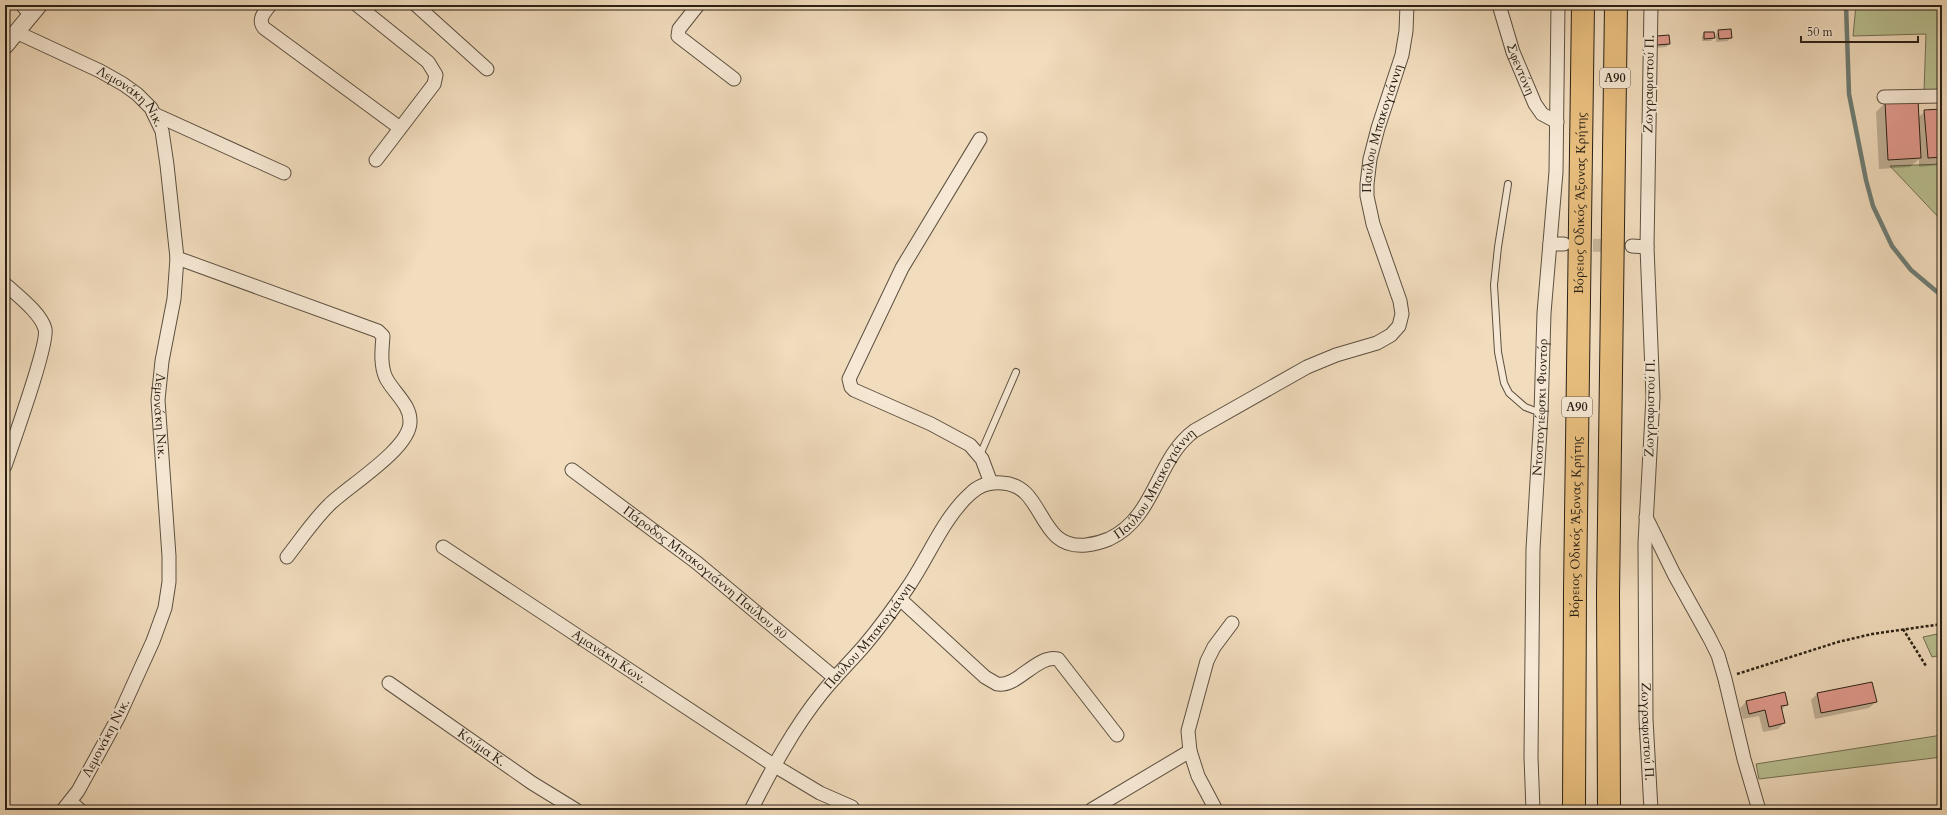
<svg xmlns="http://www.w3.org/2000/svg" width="1947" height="815" font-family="Cardo,serif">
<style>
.green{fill:#b9c092;stroke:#727054}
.shadow{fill:#0003}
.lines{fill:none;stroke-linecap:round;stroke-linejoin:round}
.stream{stroke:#6e7d75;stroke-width:4.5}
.building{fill:#e29b8f;stroke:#2a2116}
.minor-tunnel{stroke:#c9b79c;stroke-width:13;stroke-dasharray:13 6;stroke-linecap:butt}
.service-casing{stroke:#5c5040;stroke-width:8}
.minor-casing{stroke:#5c5040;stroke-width:15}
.tertiary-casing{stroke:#5c5040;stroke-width:18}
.motorway-casing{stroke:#2a2116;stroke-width:24}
.path{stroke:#2a2116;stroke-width:2.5;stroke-dasharray:3 2;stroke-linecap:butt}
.service{stroke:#f6e8d4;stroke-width:6}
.minor{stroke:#f6e8d4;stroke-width:13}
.tertiary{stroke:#f6e8d4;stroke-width:16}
.motorway{stroke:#e8be7e;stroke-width:22}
.labels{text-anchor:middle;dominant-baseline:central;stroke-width:4;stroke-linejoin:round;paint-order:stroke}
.shield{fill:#f6e8d4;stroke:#675d4f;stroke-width:1}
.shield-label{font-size:12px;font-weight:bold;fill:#2a2116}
.street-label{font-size:13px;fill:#2a2116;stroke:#f6e8d4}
</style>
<rect width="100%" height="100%" fill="#f1dcbd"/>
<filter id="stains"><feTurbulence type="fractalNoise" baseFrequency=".005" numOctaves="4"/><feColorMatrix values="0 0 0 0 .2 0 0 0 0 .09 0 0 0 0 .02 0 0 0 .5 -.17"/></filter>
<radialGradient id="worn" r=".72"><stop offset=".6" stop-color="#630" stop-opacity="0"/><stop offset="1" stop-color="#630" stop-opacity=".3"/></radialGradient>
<g class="green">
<path d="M 1856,5 L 1942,5 L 1942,90 L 1924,91 L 1926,34 L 1853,36 Z"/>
<path d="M 1942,164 L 1942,221 L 1890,166 Z"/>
<path d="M 1942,633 L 1942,655 L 1932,657 L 1923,637 Z"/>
<path d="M 1942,735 L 1942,757 L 1759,779 L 1756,764 Z"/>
</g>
<g class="shadow">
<path d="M 1719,31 L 1730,38 L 1728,41 L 1716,42 L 1716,34 Z"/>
<path d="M 1704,33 L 1714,38 L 1711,41 L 1702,41 L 1702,36 Z"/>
<path d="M 1657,37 L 1669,44 L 1666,47 L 1655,48 L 1654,40 Z"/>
<path d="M 1885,103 L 1918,118 L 1925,111 L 1942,110 L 1942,165 L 1919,167 L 1919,159 L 1910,167 L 1879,169 L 1876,112 Z"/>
<path d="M 1872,683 L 1876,702 L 1869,708 L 1815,719 L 1811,700 L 1817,694 Z"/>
<path d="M 1746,702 L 1787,704 L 1781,711 L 1784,723 L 1778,729 L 1763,732 L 1759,716 L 1743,719 L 1740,708 Z"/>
</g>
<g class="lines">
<path class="stream" d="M 1846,5 L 1849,94 L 1866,180 L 1873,206 L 1892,246 L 1911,270 L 1942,296"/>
</g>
<g class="building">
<path d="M 1731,29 L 1732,38 L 1719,39 L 1718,30 Z"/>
<path d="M 1704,32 L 1714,32 L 1715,38 L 1704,39 Z"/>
<path d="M 1669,35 L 1670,44 L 1657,45 L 1657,36 Z"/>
<path d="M 1918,100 L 1921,158 L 1888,160 L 1885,102 Z"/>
<path d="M 1942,109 L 1942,157 L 1928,158 L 1924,110 Z"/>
<path d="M 1872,682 L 1877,702 L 1821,713 L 1817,693 Z"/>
<path d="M 1785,692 L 1788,705 L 1781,706 L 1785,723 L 1769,727 L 1765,710 L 1749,714 L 1746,701 Z"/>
</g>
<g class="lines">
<path class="minor-tunnel" d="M 1574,245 L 1632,246"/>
<defs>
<g id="service">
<path d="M 1508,184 L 1498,247 L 1494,285 L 1498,352 L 1504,383 L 1509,393 L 1525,407 L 1541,413"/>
<path d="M 980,455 L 1016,372"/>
</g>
<g id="minor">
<path d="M 22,5 L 31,15"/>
<path d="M 270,5 C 265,12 257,19 264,28 L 400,128"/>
<path d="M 357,5 L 428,62 L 436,75 L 434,84 L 376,160"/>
<path d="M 416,5 L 487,69"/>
<path d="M 698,5 L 679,29 L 678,36 L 734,79"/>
<path id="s1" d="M 1499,5 L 1513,52 L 1535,104 L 1542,114 L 1557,122"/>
<path id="s2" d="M 1651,5 L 1647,247 L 1653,397 L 1645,543 L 1646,719 L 1651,810"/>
<path id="s3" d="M 16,32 L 100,71 L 123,84 L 137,94 L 151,108 L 162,131 L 167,165 L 177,258 L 174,299 L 162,361 L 158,400 L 169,556 L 169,582 L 165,608 L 153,641 L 119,716 L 78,791 L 63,810"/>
<path d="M 1884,97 L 1942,96"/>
<path d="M 154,114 L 284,173"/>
<path d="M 980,139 L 902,268 L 849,379 L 851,387 L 854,390 L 931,424 L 970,445 L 982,459 L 991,483"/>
<path d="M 1550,244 L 1564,244"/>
<path d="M 1632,246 L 1647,247"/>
<path d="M 177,258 L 378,331 L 383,336 C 382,349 380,365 386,378 C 393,392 411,405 410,422 C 410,449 348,486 329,505 C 313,521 301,539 287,557"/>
<path d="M 5,284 C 17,295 41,313 45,329 C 49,343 12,445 5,466"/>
<path id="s4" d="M 572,470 L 696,562 L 835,678"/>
<path d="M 1646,517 L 1674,574 L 1709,637 L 1718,655 L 1725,679 L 1744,759 L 1759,810"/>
<path id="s5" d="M 443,547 L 775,766 L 820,793 L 852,807"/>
<path d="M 900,599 L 985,677 L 997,684 C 1017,688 1037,654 1058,659 L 1117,735"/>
<path id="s6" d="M 389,683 L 532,783 L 576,810"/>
<path d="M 71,802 L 80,810"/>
<path id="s7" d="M 751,810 C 772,769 793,729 822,693 C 835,677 850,662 864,646 C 880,627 894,608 908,587 C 928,558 944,517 970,494 C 979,485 990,482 1002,483 C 1046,485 1036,550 1086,545 C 1094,544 1102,542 1109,539 C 1156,517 1156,459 1194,431 L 1307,367 L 1336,355 L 1377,343 L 1391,335 L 1399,326 L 1402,314 L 1400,301 L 1373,224 L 1367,196 L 1367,184 L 1370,159 L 1378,128 L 1402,55 L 1406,31 L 1407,5"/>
<path d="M 1091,810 L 1190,751"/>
<path d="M 1216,810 L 1198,776 L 1190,751 L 1188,731 L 1207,661 L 1214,647 L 1232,623"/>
<path id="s8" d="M 1533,810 L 1531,757 L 1533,549 L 1541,413 L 1544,313 L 1556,172 L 1558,5"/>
</g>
<path id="tertiary" d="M 5,46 L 39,5"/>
<g id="motorway">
<path id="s9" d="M 1574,810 L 1575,590 L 1583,5"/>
<path d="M 1609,810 L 1608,594 L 1616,5"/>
</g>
</defs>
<use href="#service" class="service-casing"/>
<use href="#minor" class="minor-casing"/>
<use href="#tertiary" class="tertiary-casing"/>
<use href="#motorway" class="motorway-casing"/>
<g class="path">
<path d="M 1903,629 L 1926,666"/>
<path d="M 1737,674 L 1838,642 L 1872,634 L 1942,624"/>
</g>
<use href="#service" class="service"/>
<use href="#minor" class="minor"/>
<use href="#tertiary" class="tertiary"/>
<use href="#motorway" class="motorway"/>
</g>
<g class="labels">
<g class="shield">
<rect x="1600" y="68" width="30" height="20" rx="3"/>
<rect x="1562" y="397" width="30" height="20" rx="3"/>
</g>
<g class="shield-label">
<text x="1615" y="78">Α90</text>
<text x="1577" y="407">Α90</text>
</g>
<g class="street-label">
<text stroke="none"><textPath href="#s1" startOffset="68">Σφεντόνη</textPath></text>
<text transform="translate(1649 84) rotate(-89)">Ζωγραφιστού Π.</text>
<text stroke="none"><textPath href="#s3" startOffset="133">Λεμονάκη Νικ.</textPath></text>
<text stroke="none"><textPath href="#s7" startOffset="1133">Παύλου Μπακογιάννη</textPath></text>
<text stroke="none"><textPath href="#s9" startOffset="607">Βόρειος Οδικός Άξονας Κρήτης</textPath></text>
<text stroke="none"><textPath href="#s8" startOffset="403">Ντοστογιέφσκι Φιοντόρ</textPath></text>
<text transform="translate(1650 408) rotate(-89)">Ζωγραφιστού Π.</text>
<text stroke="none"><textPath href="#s3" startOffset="469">Λεμονάκη Νικ.</textPath></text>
<text stroke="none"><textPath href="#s7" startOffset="629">Παύλου Μπακογιάννη</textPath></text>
<text stroke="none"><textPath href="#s9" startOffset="283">Βόρειος Οδικός Άξονας Κρήτης</textPath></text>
<text stroke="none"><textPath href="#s4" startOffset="168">Πάροδος Μπακογιάννη Παύλου 80</textPath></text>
<text stroke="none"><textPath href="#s7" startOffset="211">Παύλου Μπακογιάννη</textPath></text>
<text stroke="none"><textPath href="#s5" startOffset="199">Αμανάκη Κων.</textPath></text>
<text stroke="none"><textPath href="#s2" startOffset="727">Ζωγραφιστού Π.</textPath></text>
<text transform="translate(106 738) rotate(-62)">Λεμονάκη Νικ.</text>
<text stroke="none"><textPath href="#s6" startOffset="113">Κούμα Κ.</textPath></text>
</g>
</g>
<rect width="1947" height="815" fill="none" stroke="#f1dcbd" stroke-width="20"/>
<rect x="6" y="6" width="1935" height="803" fill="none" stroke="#2a2116" stroke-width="2"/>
<rect x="10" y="10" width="1927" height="795" fill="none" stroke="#2a2116"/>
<path d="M1801 36v6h117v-6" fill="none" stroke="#2a2116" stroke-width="2"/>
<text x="1807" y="36" font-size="12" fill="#2a2116" stroke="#f6e8d4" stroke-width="3" paint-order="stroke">50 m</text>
<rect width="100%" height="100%" filter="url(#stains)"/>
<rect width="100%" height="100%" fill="url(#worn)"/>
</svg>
